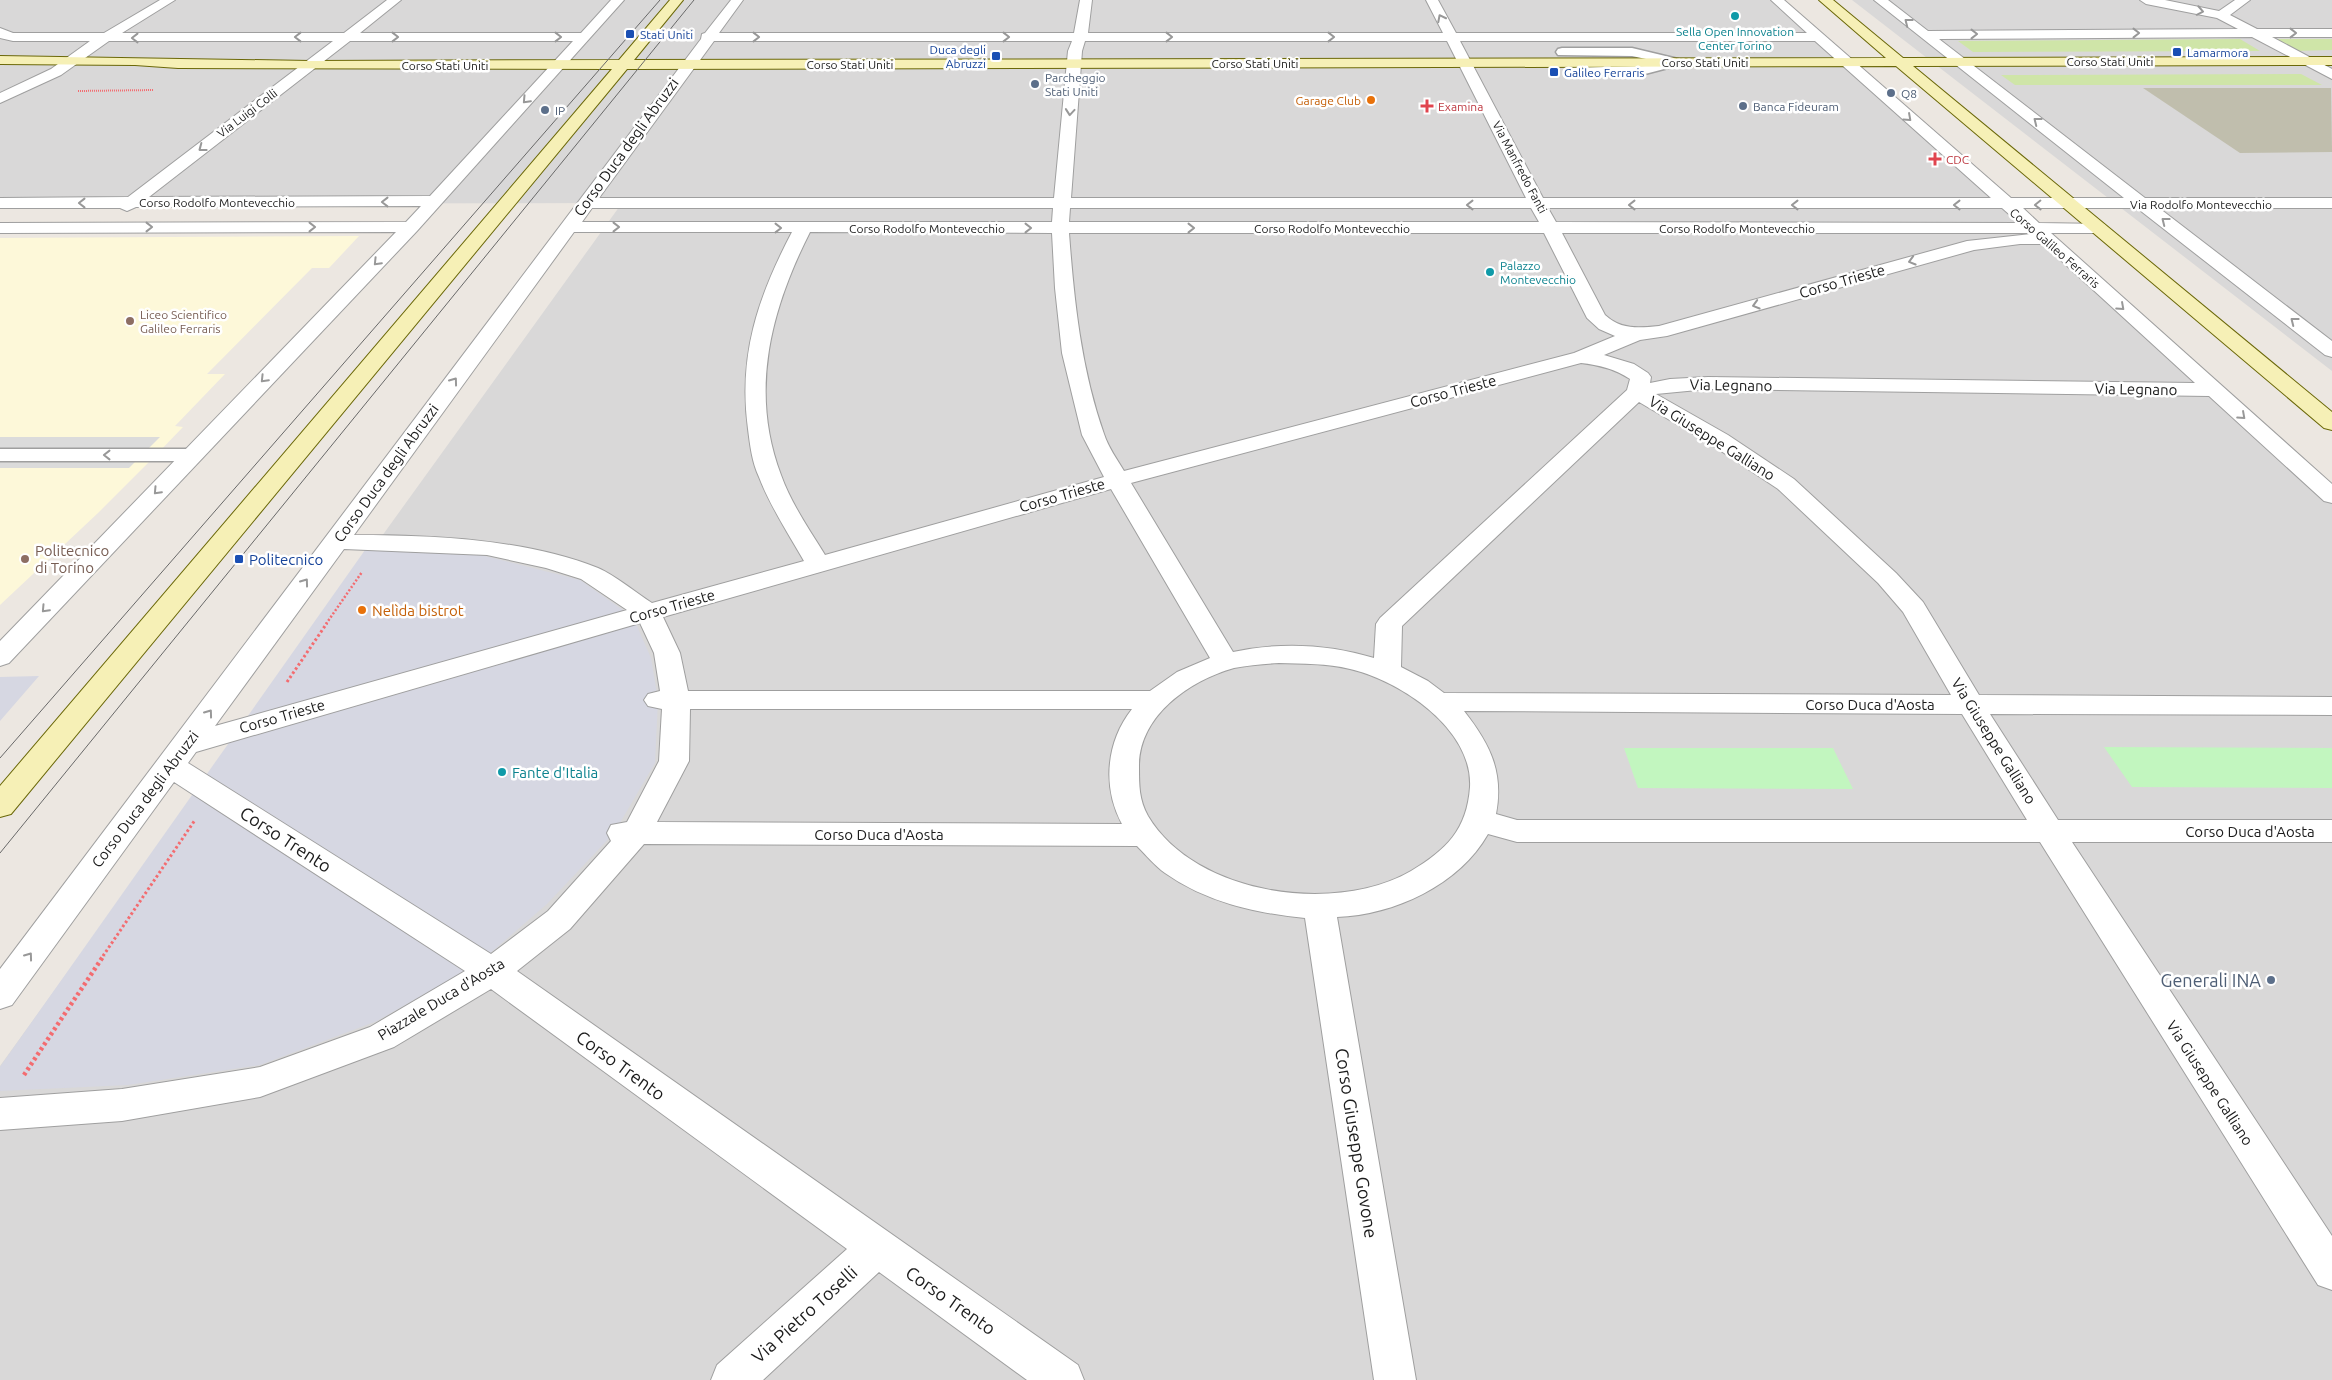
<svg xmlns="http://www.w3.org/2000/svg" width="2332" height="1380" font-family="Ubuntu,sans-serif">
<style>
.residential{fill:#d9d8d8}
.education{fill:#fdf8d9}
.construction{fill:#c0bead}
.grass{fill:#cfe5a8}
.park{fill:#c2f6bf}
.parking{fill:#dbdbdb}
.plaza{fill:#d6d7e2}
.lines{fill:none;stroke-linecap:round;stroke-linejoin:round}
.lane-casing{stroke:#9f9f9f;stroke-width:3}
.street-casing{stroke:#9f9f9f;stroke-width:2}
.secondary-casing{stroke:#6b6809;stroke-width:2}
.path-far3{stroke:#f36c70;stroke-width:2;stroke-dasharray:1 1;stroke-linecap:butt}
.path-far2{stroke:#f36c70;stroke-width:2.5;stroke-dasharray:2 2;stroke-linecap:butt}
.path-far1{stroke:#f36c70;stroke-width:3;stroke-dasharray:2.5 2.5;stroke-linecap:butt}
.path{stroke:#f36c70;stroke-width:4.5;stroke-dasharray:3 3;stroke-linecap:butt}
.lane{fill:#fff;fill-rule:evenodd}
.street{fill:#fff;fill-rule:evenodd}
.secondary{fill:#f6f0b6;fill-rule:evenodd}
.tram{stroke:#696969;stroke-width:1}
.oneway{stroke:#989898}
.culture-dot{fill:#0f9aa8;stroke:#fff;stroke-width:2}
.transit-dot{fill:#1a4fb4;stroke:#fff;stroke-width:2}
.service-dot{fill:#5c6f8a;stroke:#fff;stroke-width:2}
.food-dot{fill:#e8710a;stroke:#fff;stroke-width:2}
.health-dot{fill:#e0444e;stroke:#fff;stroke-width:2}
.education-dot{fill:#8d6e63;stroke:#fff;stroke-width:2}
.labels{text-anchor:middle;dominant-baseline:central;stroke-width:5;stroke-linejoin:round;paint-order:stroke}
.far-culture-label{font-size:12px;fill:#0d838f;stroke:#fff}
.far-transit-label{font-size:12px;fill:#164399;stroke:#fff;text-anchor:start}
.far-street-label{font-size:12px;fill:#1b1b1b;stroke:#fff}
.far-service-label{font-size:12px;fill:#4e5e75;stroke:#fff;text-anchor:start}
.far-food-label{font-size:12px;fill:#c56008;stroke:#fff;text-anchor:end}
.far-health-label{font-size:12px;fill:#be3a42;stroke:#fff;text-anchor:start}
.far-education-label{font-size:12px;fill:#785e54;stroke:#fff;text-anchor:start}
.street-label{font-size:15px;fill:#1b1b1b;stroke:#fff}
.education-label{font-size:15px;fill:#785e54;stroke:#fff;text-anchor:start}
.transit-label{font-size:15px;fill:#164399;stroke:#fff;text-anchor:start}
.food-label{font-size:15px;fill:#c56008;stroke:#fff;text-anchor:start}
.culture-label{font-size:15px;fill:#0d838f;stroke:#fff;text-anchor:start}
.near-street-label{font-size:18px;fill:#1b1b1b;stroke:#fff}
.near-service-label{font-size:18px;fill:#4e5e75;stroke:#fff;text-anchor:end}
</style>
<rect width="100%" height="100%" fill="#ece7e1"/>
<g class="residential">
<path d="M 0,0 L 1778,0 L 2332,499 L 2332,1380 L 0,1380 L 0,1066 L 622,203 L 0,204 Z"/>
<path d="M 1852,0 L 2332,0 L 2332,371 Z"/>
</g>
<path class="education" d="M 359,236 L 329,268 L 312,268 L 207,374 L 225,374 L 175,426 L 183,427 L 156,455 L 98,513 L 0,605 L 0,238 Z"/>
<path class="construction" d="M 2143,88 L 2331,88 L 2332,152 L 2240,153 Z"/>
<g class="grass">
<path d="M 2240,39 L 2260,51 L 1973,52 L 1958,41 Z"/>
<path d="M 2275,39 L 2332,39 L 2332,50 L 2295,51 Z"/>
<path d="M 2301,74 L 2322,85 L 2015,85 L 2001,75 Z"/>
</g>
<g class="park">
<path d="M 2104,747 L 2332,748 L 2332,788 L 2132,787 Z"/>
<path d="M 1624,748 L 1833,748 L 1853,789 L 1638,788 Z"/>
</g>
<path class="parking" d="M 0,437 L 160,437 L 129,468 L 0,468 Z"/>
<g class="plaza">
<path d="M 365,550 L 481,555 L 580,580 L 633,617 L 651,658 L 658,700 L 655,763 L 614,833 L 547,904 L 479,963 L 377,1021 L 260,1065 L 128,1085 L 0,1091 L 0,1067 Z"/>
<path d="M 39,676 L 0,721 L 0,677 Z"/>
</g>
<g class="lines">
<defs>
<g id="lane">
<path d="M 1562,48 L 1632,48 L 1678,59 L 1680,62 L 1678,65 L 1670,65 L 1668,68 L 1645,74 L 1572,75 L 1567,74 L 1566,71 L 1567,68 L 1645,66 L 1660,62 L 1632,56 L 1558,55 L 1556,52 L 1558,49 Z"/>
<path d="M 0,449 L 191,449 L 198,451 L 201,455 L 198,459 L 191,461 L 0,461 Z"/>
</g>
<g id="street">
<path d="M 160,0 L 175,0 L 122,33 L 344,33 L 387,0 L 401,0 L 360,33 L 581,33 L 611,0 L 624,0 L 417,231 L 9,663 L 0,666 L 0,641 L 396,232 L 0,233 L 0,223 L 406,222 L 421,206 L 136,207 L 127,211 L 120,208 L 0,208 L 0,198 L 128,197 L 333,41 L 109,41 L 61,75 L 0,103 L 0,93 L 51,69 L 90,41 L 13,41 L 0,38 L 0,28 L 13,33 L 104,33 ZM 350,41 L 573,41 L 430,196 L 149,197 Z"/>
<path d="M 731,0 L 743,0 L 719,33 L 1074,33 L 1080,0 L 1092,0 L 1088,33 L 1443,33 L 1426,0 L 1438,0 L 1456,33 L 1807,33 L 1771,0 L 1784,0 L 2011,198 L 2124,198 L 1874,0 L 1888,0 L 1928,31 L 2238,29 L 2217,18 L 2146,4 L 2140,0 L 2165,0 L 2219,11 L 2235,0 L 2250,0 L 2230,15 L 2257,29 L 2332,29 L 2332,37 L 2272,37 L 2332,69 L 2332,79 L 2252,37 L 1939,39 L 2145,198 L 2332,198 L 2332,208 L 2159,208 L 2332,341 L 2332,357 L 2325,355 L 2137,208 L 2023,208 L 2039,223 L 2104,224 L 2107,228 L 2104,232 L 2098,233 L 2051,233 L 2332,484 L 2332,503 L 2324,501 L 2209,396 L 1708,389 L 1656,394 L 1728,435 L 1794,479 L 1896,573 L 1923,602 L 1979,695 L 2332,697 L 2332,715 L 1990,714 L 2058,820 L 2332,820 L 2332,842 L 2072,842 L 2332,1236 L 2332,1290 L 2318,1285 L 2040,842 L 1517,842 L 1488,834 C 1459,885 1394,915 1337,917 L 1416,1380 L 1374,1380 L 1305,918 C 1255,913 1206,902 1165,873 C 1155,866 1146,855 1137,846 L 644,844 L 570,929 L 517,971 L 1078,1365 L 1084,1380 L 1027,1380 L 879,1272 L 763,1380 L 711,1380 L 717,1365 L 847,1249 L 491,989 L 394,1047 L 260,1097 L 122,1121 L 0,1130 L 0,1098 L 122,1089 L 260,1067 L 370,1027 L 465,971 L 174,782 L 12,1005 L 0,1009 L 0,969 L 701,39 L 702,34 L 705,33 ZM 714,41 L 1072,41 L 1068,51 L 1054,198 L 599,198 ZM 1085,41 L 1447,41 L 1526,198 L 1071,198 L 1082,51 ZM 1460,41 L 1815,41 L 1991,198 L 1543,198 ZM 592,208 L 1053,208 L 1052,222 L 582,222 ZM 1070,208 L 1531,208 L 1539,222 L 1069,222 ZM 1548,208 L 2002,208 L 2019,223 L 1556,222 ZM 574,232 L 792,232 C 758,297 738,355 748,429 C 750,445 752,462 759,477 C 770,506 788,533 804,561 L 652,603 C 635,592 616,576 598,568 C 525,539 432,535 354,535 ZM 810,232 L 1052,233 L 1055,288 L 1062,353 L 1082,435 L 1104,477 L 825,555 C 809,529 791,503 781,475 C 749,391 771,309 810,232 ZM 1069,233 L 1544,233 L 1587,318 L 1599,329 L 1615,336 L 1574,353 L 1124,471 C 1117,459 1108,447 1104,434 C 1081,369 1074,300 1069,233 ZM 1562,233 L 2030,233 L 2031,234 L 1967,241 L 1659,326 C 1639,328 1621,330 1605,315 ZM 2020,244 L 2043,244 L 2195,383 L 1708,377 L 1670,379 L 1650,383 L 1651,377 L 1648,373 L 1634,364 L 1604,355 L 1640,340 L 1667,336 L 1974,250 ZM 1581,363 C 1599,365 1615,369 1630,379 L 1627,390 L 1380,618 L 1376,624 L 1374,658 C 1328,644 1280,642 1233,652 L 1131,483 ZM 1639,402 L 1712,445 L 1778,489 L 1878,583 L 1903,612 L 1951,695 L 1444,693 L 1428,681 L 1401,667 L 1402,626 ZM 1111,489 L 1210,658 L 1177,672 L 1150,691 L 688,691 L 680,653 L 663,617 ZM 344,549 L 487,555 L 546,568 L 581,579 L 627,610 L 215,726 ZM 640,623 L 654,653 L 660,691 L 648,694 L 644,700 L 648,706 L 662,709 L 659,761 L 627,822 L 611,825 L 607,833 L 611,841 L 548,911 L 491,954 L 188,763 L 196,752 ZM 1279,663 C 1303,664 1327,663 1350,669 C 1401,681 1473,729 1470,787 C 1467,830 1446,850 1411,871 C 1335,915 1195,895 1148,816 C 1139,800 1139,785 1139,768 C 1138,716 1189,681 1234,668 C 1249,665 1264,664 1279,663 ZM 690,709 L 1132,709 C 1106,742 1102,787 1122,824 L 657,822 L 689,761 ZM 1464,711 L 1962,714 L 2027,820 L 1517,820 L 1496,814 C 1504,772 1490,744 1464,711 Z"/>
</g>
<path id="secondary" d="M 670,0 L 683,0 L 634,60 L 1886,58 L 1819,0 L 1833,0 L 1903,58 L 2332,57 L 2332,65 L 1913,66 L 2332,412 L 2332,430 L 2324,428 L 1896,66 L 627,69 L 11,814 L 0,817 L 0,786 L 612,69 L 178,68 L 135,65 L 0,64 L 0,56 L 310,61 L 619,60 Z"/>
</defs>
<use href="#lane" class="lane-casing"/>
<use href="#street" class="street-casing"/>
<use href="#secondary" class="secondary-casing"/>
<path class="path-far3" d="M 78,91 L 154,90"/>
<path class="path-far2" d="M 326,624 L 362,572"/>
<g class="path-far1">
<path d="M 287,682 L 327,623"/>
<path d="M 103,956 L 195,820"/>
</g>
<path class="path" d="M 24,1075 L 104,955"/>
<use href="#lane" class="lane"/>
<use href="#street" class="street"/>
<use href="#secondary" class="secondary"/>
<g class="tram">
<path d="M 0,758 L 660,0"/>
<path d="M 0,853 L 694,0"/>
</g>
</g>
<defs><path id="oneway-chevron" d="M-2-3.5L2.5 0L-2 3.5" fill="none" stroke-width="1.6" stroke-linecap="round" stroke-linejoin="round" transform="scale(1.25)"/></defs>
<g class="oneway">
<use href="#oneway-chevron" transform="translate(2200 11) rotate(11)"/>
<use href="#oneway-chevron" transform="translate(1441 18) rotate(-117)"/>
<use href="#oneway-chevron" transform="translate(1908 22) rotate(-142)"/>
<use href="#oneway-chevron" transform="translate(2136 33)"/>
<use href="#oneway-chevron" transform="translate(2293 33)"/>
<use href="#oneway-chevron" transform="translate(1974 34)"/>
<use href="#oneway-chevron" transform="translate(298 37) rotate(180)"/>
<use href="#oneway-chevron" transform="translate(395 37)"/>
<use href="#oneway-chevron" transform="translate(558 37)"/>
<use href="#oneway-chevron" transform="translate(756 37)"/>
<use href="#oneway-chevron" transform="translate(1006 37)"/>
<use href="#oneway-chevron" transform="translate(1169 37)"/>
<use href="#oneway-chevron" transform="translate(1331 37)"/>
<use href="#oneway-chevron" transform="translate(135 38) rotate(180)"/>
<use href="#oneway-chevron" transform="translate(526 100) rotate(133)"/>
<use href="#oneway-chevron" transform="translate(1070 112) rotate(95)"/>
<use href="#oneway-chevron" transform="translate(1908 118) rotate(42)"/>
<use href="#oneway-chevron" transform="translate(2037 121) rotate(-142)"/>
<use href="#oneway-chevron" transform="translate(202 148) rotate(143)"/>
<use href="#oneway-chevron" transform="translate(385 202) rotate(180)"/>
<use href="#oneway-chevron" transform="translate(82 203) rotate(180)"/>
<use href="#oneway-chevron" transform="translate(1470 205) rotate(-180)"/>
<use href="#oneway-chevron" transform="translate(1632 205) rotate(-180)"/>
<use href="#oneway-chevron" transform="translate(1795 205) rotate(-180)"/>
<use href="#oneway-chevron" transform="translate(1957 205) rotate(-180)"/>
<use href="#oneway-chevron" transform="translate(2038 205) rotate(179)"/>
<use href="#oneway-chevron" transform="translate(2165 221) rotate(-142)"/>
<use href="#oneway-chevron" transform="translate(149 227)"/>
<use href="#oneway-chevron" transform="translate(312 227)"/>
<use href="#oneway-chevron" transform="translate(616 227)"/>
<use href="#oneway-chevron" transform="translate(778 228)"/>
<use href="#oneway-chevron" transform="translate(1028 228)"/>
<use href="#oneway-chevron" transform="translate(1191 228)"/>
<use href="#oneway-chevron" transform="translate(1912 261) rotate(164)"/>
<use href="#oneway-chevron" transform="translate(377 262) rotate(134)"/>
<use href="#oneway-chevron" transform="translate(1756 305) rotate(164)"/>
<use href="#oneway-chevron" transform="translate(2121 307) rotate(42)"/>
<use href="#oneway-chevron" transform="translate(2294 321) rotate(-142)"/>
<use href="#oneway-chevron" transform="translate(264 379) rotate(134)"/>
<use href="#oneway-chevron" transform="translate(454 381) rotate(-54)"/>
<use href="#oneway-chevron" transform="translate(2242 416) rotate(42)"/>
<use href="#oneway-chevron" transform="translate(107 455) rotate(180)"/>
<use href="#oneway-chevron" transform="translate(157 491) rotate(133)"/>
<use href="#oneway-chevron" transform="translate(305 582) rotate(-54)"/>
<use href="#oneway-chevron" transform="translate(45 609) rotate(133)"/>
<use href="#oneway-chevron" transform="translate(209 713) rotate(-54)"/>
<use href="#oneway-chevron" transform="translate(29 956) rotate(-54)"/>
</g>
<g class="culture-dot">
<circle cx="1735" cy="16" r="5"/>
<circle cx="1490" cy="272" r="5"/>
<circle cx="502" cy="772" r="5"/>
</g>
<g class="transit-dot">
<rect x="625" y="29" width="10" height="10" rx="2.5"/>
<rect x="2172" y="47" width="10" height="10" rx="2.5"/>
<rect x="991" y="51" width="10" height="10" rx="2.5"/>
<rect x="1549" y="67" width="10" height="10" rx="2.5"/>
<rect x="234" y="554" width="10" height="10" rx="2.5"/>
</g>
<g class="service-dot">
<circle cx="1035" cy="84" r="5"/>
<circle cx="1891" cy="93" r="5"/>
<circle cx="1743" cy="106" r="5"/>
<circle cx="545" cy="110" r="5"/>
<circle cx="2271" cy="980" r="5"/>
</g>
<g class="food-dot">
<circle cx="1371" cy="100" r="5"/>
<circle cx="362" cy="610" r="5"/>
</g>
<g class="health-dot">
<path d="M1424.5 98.5h5v5h5v5h-5v5h-5v-5h-5v-5h5z"/>
<path d="M1932.5 151.5h5v5h5v5h-5v5h-5v-5h-5v-5h5z"/>
</g>
<g class="education-dot">
<circle cx="130" cy="321" r="5"/>
<circle cx="25" cy="559" r="5"/>
</g>
<g class="labels">
<g class="far-culture-label">
<text x="1735" y="31">Sella Open Innovation<tspan x="1735" dy="14">Center Torino</tspan></text>
<text x="1500" y="265" text-anchor="start">Palazzo<tspan x="1500" dy="14">Montevecchio</tspan></text>
</g>
<g class="far-transit-label">
<text x="640" y="34">Stati Uniti</text>
<text x="986" y="49" text-anchor="end">Duca degli<tspan x="986" dy="14">Abruzzi</tspan></text>
<text x="2187" y="52">Lamarmora</text>
<text x="1564" y="72">Galileo Ferraris</text>
</g>
<g class="far-street-label">
<text x="2110" y="61">Corso Stati Uniti</text>
<text x="1705" y="62">Corso Stati Uniti</text>
<text x="1255" y="63">Corso Stati Uniti</text>
<text x="850" y="64">Corso Stati Uniti</text>
<text x="445" y="65">Corso Stati Uniti</text>
<text transform="translate(247 113) rotate(-37)">Via Luigi Colli</text>
<text transform="translate(1520 167) rotate(62)">Via Manfredo Fanti</text>
<text x="217" y="202">Corso Rodolfo Montevecchio</text>
<text x="2201" y="204">Via Rodolfo Montevecchio</text>
<text x="927" y="228">Corso Rodolfo Montevecchio</text>
<text x="1332" y="228">Corso Rodolfo Montevecchio</text>
<text x="1737" y="228">Corso Rodolfo Montevecchio</text>
<text transform="translate(2055 248) rotate(41)">Corso Galileo Ferraris</text>
</g>
<g class="far-service-label">
<text x="1045" y="77">Parcheggio<tspan x="1045" dy="14">Stati Uniti</tspan></text>
<text x="1901" y="93">Q8</text>
<text x="1753" y="106">Banca Fideuram</text>
<text x="555" y="110">IP</text>
</g>
<g class="far-food-label">
<text x="1361" y="100">Garage Club</text>
</g>
<g class="far-health-label">
<text x="1438" y="106">Examina</text>
<text x="1946" y="159">CDC</text>
</g>
<g class="far-education-label">
<text x="140" y="314">Liceo Scientifico<tspan x="140" dy="14">Galileo Ferraris</tspan></text>
</g>
<g class="street-label">
<text transform="translate(626 147) rotate(-54)">Corso Duca degli Abruzzi</text>
<text transform="translate(1842 281) rotate(-16)">Corso Trieste</text>
<text transform="translate(1731 385) rotate(1)">Via Legnano</text>
<text transform="translate(2136 389) rotate(1)">Via Legnano</text>
<text transform="translate(1453 391) rotate(-15)">Corso Trieste</text>
<text transform="translate(1712 438) rotate(32)">Via Giuseppe Galliano</text>
<text transform="translate(386 473) rotate(-54)">Corso Duca degli Abruzzi</text>
<text transform="translate(1062 495) rotate(-16)">Corso Trieste</text>
<text transform="translate(672 606) rotate(-16)">Corso Trieste</text>
<text x="1870" y="704">Corso Duca d'Aosta</text>
<text transform="translate(282 716) rotate(-16)">Corso Trieste</text>
<text transform="translate(1994 741) rotate(58)">Via Giuseppe Galliano</text>
<text transform="translate(145 799) rotate(-53)">Corso Duca degli Abruzzi</text>
<text x="2250" y="831">Corso Duca d'Aosta</text>
<text x="879" y="834">Corso Duca d'Aosta</text>
<text transform="translate(441 999) rotate(-31)">Piazzale Duca d'Aosta</text>
<text transform="translate(2210 1083) rotate(57)">Via Giuseppe Galliano</text>
</g>
<g class="education-label">
<text x="35" y="550">Politecnico<tspan x="35" dy="17">di Torino</tspan></text>
</g>
<g class="transit-label">
<text x="249" y="559">Politecnico</text>
</g>
<g class="food-label">
<text x="372" y="610">Nelìda bistrot</text>
</g>
<g class="culture-label">
<text x="512" y="772">Fante d'Italia</text>
</g>
<g class="near-street-label">
<text transform="translate(286 839) rotate(33)">Corso Trento</text>
<text transform="translate(621 1065) rotate(36)">Corso Trento</text>
<text transform="translate(1357 1143) rotate(81)">Corso Giuseppe Govone</text>
<text transform="translate(951 1300) rotate(35)">Corso Trento</text>
<text transform="translate(804 1314) rotate(-42)">Via Pietro Toselli</text>
</g>
<g class="near-service-label">
<text x="2261" y="980">Generali INA</text>
</g>
</g>
</svg>
